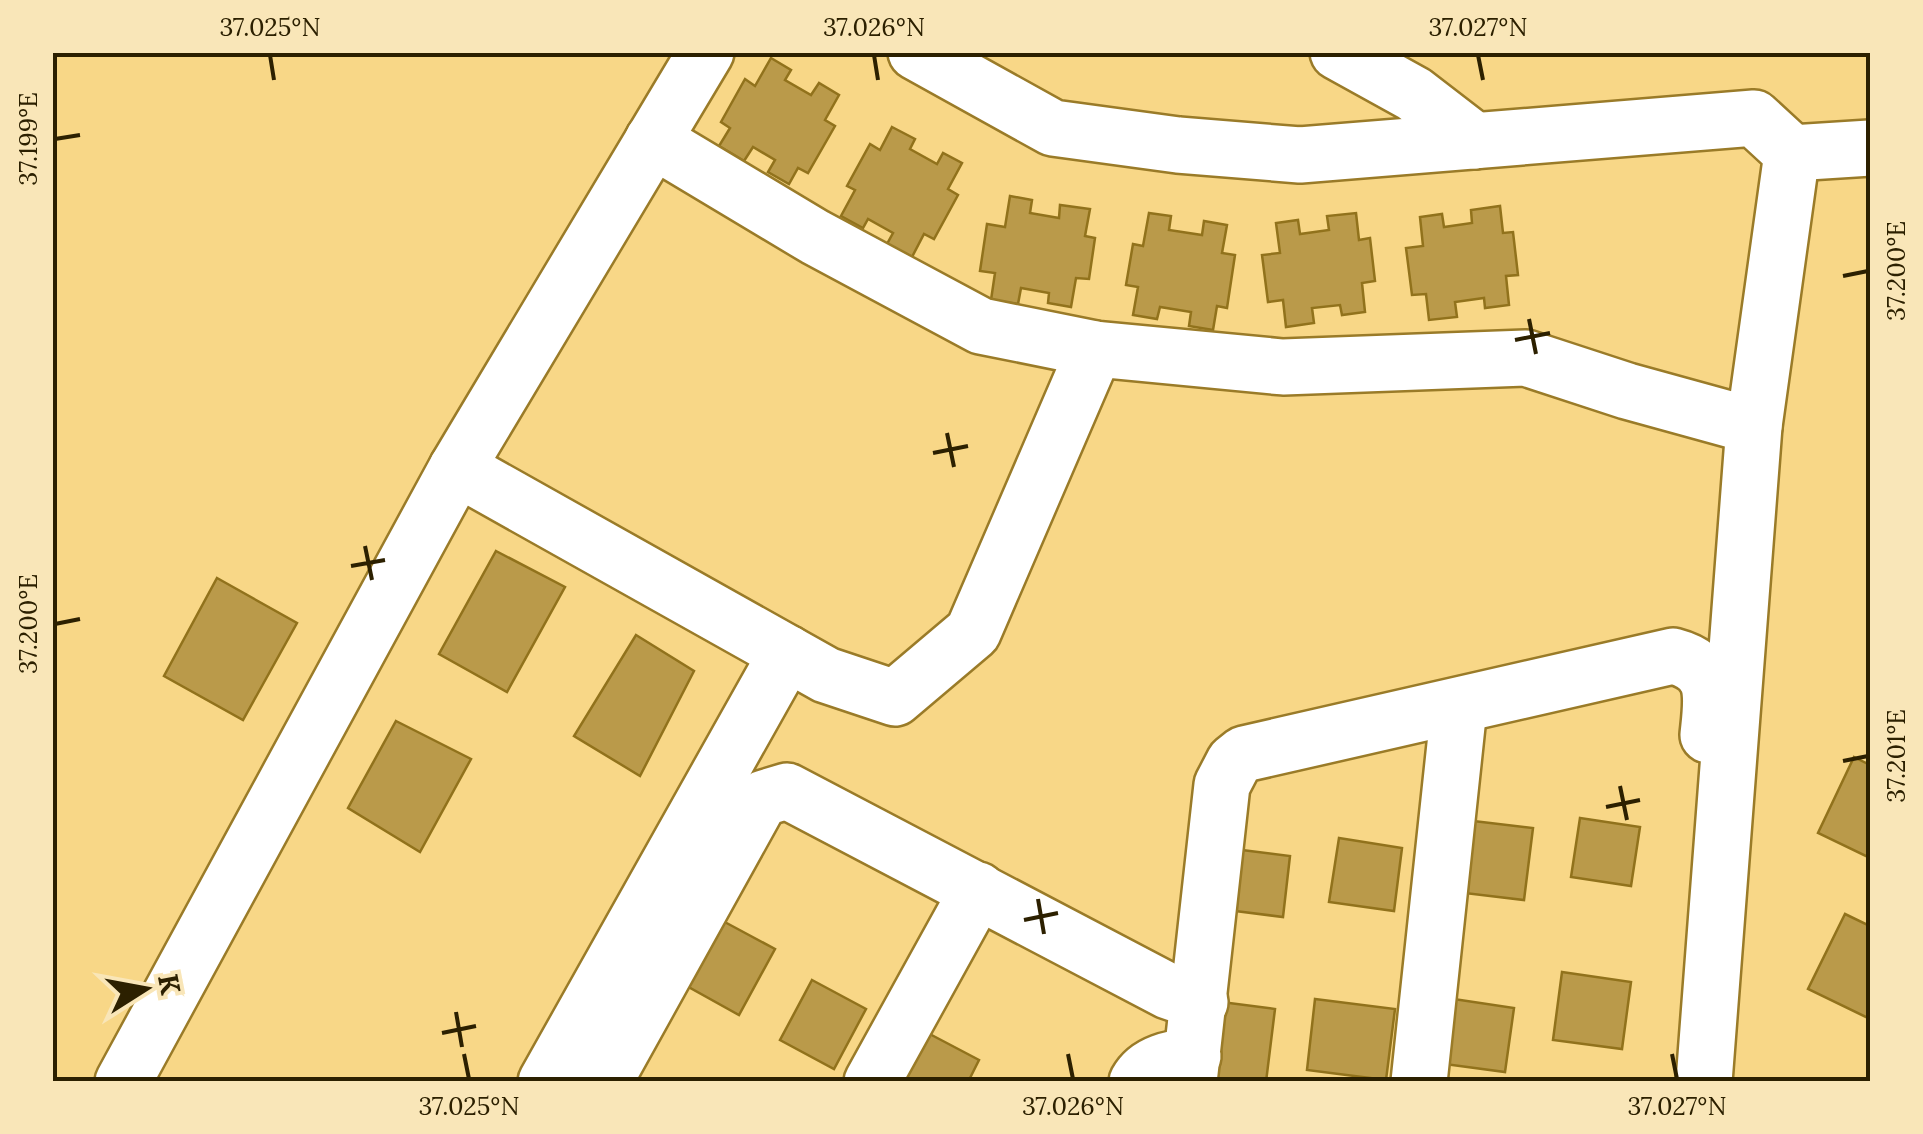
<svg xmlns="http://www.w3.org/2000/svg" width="1923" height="1134" font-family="Lora,serif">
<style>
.building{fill:#ba9a4a;stroke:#91721c;stroke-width:2.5}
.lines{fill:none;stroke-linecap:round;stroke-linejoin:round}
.minor-casing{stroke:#9a7b28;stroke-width:60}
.minor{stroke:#fff;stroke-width:55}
.ticks{fill:none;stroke:#2c2000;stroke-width:4}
.neatline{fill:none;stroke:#2c2000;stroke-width:4}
.ticks-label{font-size:25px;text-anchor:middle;fill:#2c2000}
</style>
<rect width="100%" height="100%" fill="#f8d787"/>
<g class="building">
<path d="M 771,58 L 791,70 L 785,80 L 811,95 L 819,83 L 839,95 L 825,120 L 835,126 L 808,173 L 798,168 L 789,184 L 768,172 L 775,160 L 753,147 L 744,161 L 719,146 L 730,128 L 721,122 L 745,79 L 755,86 Z"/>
<path d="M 892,127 L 915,139 L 910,149 L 937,164 L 943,153 L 962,163 L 948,189 L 958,195 L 934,239 L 924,234 L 912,257 L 887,244 L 893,233 L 868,219 L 863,228 L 841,216 L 855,190 L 847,186 L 870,144 L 880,150 Z"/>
<path d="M 1010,196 L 1032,200 L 1030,213 L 1059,218 L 1060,205 L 1090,209 L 1085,236 L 1095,238 L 1089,279 L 1076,278 L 1071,307 L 1048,303 L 1049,293 L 1021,288 L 1018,304 L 991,300 L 995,273 L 980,271 L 987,224 L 1005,227 Z"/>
<path d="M 1500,206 L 1503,233 L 1513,232 L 1518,275 L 1506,276 L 1509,305 L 1485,308 L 1484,298 L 1455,302 L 1457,317 L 1429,320 L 1426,294 L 1412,295 L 1406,248 L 1423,246 L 1420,217 L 1442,214 L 1444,227 L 1472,223 L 1471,210 Z"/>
<path d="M 1149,213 L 1171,216 L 1169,230 L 1202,235 L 1204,221 L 1227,225 L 1222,253 L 1235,255 L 1227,308 L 1217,306 L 1213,330 L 1189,326 L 1191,312 L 1160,307 L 1157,319 L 1133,315 L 1138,287 L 1126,285 L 1133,244 L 1143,246 Z"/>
<path d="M 1356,213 L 1359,240 L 1370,238 L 1375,281 L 1362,283 L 1365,312 L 1342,315 L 1340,305 L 1312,308 L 1314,323 L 1286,327 L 1283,300 L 1268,302 L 1262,255 L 1280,253 L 1276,223 L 1298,220 L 1300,234 L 1329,230 L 1327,216 Z"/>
<path d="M 496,551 L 565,587 L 507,692 L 439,654 Z"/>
<path d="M 217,578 L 297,623 L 243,720 L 164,676 Z"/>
<path d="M 636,635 L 694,671 L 640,776 L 574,736 Z"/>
<path d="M 396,721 L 471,759 L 420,852 L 348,808 Z"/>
<path d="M 1854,757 L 1870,765 L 1870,858 L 1818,833 Z"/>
<path d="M 1580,818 L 1640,827 L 1631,886 L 1571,877 Z"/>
<path d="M 1465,820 L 1533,828 L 1524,900 L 1456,892 Z"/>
<path d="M 1339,838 L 1402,848 L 1394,911 L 1329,902 Z"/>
<path d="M 1226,848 L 1290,856 L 1283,917 L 1219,909 Z"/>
<path d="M 1845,914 L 1870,926 L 1870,1019 L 1808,989 Z"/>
<path d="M 721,920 L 775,949 L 739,1015 L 685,985 Z"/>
<path d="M 1562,972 L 1631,982 L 1622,1049 L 1553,1040 Z"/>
<path d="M 812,980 L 866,1009 L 834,1069 L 780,1040 Z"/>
<path d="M 1447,998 L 1514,1008 L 1505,1072 L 1437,1063 Z"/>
<path d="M 1315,999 L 1395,1009 L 1386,1080 L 1307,1070 Z"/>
<path d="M 1206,1000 L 1275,1009 L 1266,1082 L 1196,1082 Z"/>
<path d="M 924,1031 L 979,1060 L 968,1082 L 897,1082 Z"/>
</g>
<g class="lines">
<defs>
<g id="minor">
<path d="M 916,52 L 1053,128 L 1178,145 L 1300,155 L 1754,118 L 1792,153 L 1754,426"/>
<path d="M 1338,52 L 1414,94 L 1475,141"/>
<path d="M 653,140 L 815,237 L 981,326 L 1095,349 L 1283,367 L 1526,358 L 1627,391 L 1754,426 L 1704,1082"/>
<path d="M 1792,153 L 1870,148"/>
<path d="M 457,468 L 826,675 L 895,698 L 973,632 L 1095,349"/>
<path d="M 123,1082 L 457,468 L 706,52"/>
<path d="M 546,1082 L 787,653"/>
<path d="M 604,1082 L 757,806 L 764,798 L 787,791 L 1168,991 L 1200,1002"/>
<path d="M 872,1082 L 978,890"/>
<path d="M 1137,1082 C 1148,1062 1172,1058 1193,1056"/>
<path d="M 1189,1082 L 1222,785 L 1234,762 L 1244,754 L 1673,656 C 1718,668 1712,696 1708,735"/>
<path d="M 1419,1082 L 1459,707"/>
</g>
</defs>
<use href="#minor" class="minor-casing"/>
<use href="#minor" class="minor"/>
</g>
<path class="ticks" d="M 270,55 L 274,80M 874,55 L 878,80M 1478,55 L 1483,80M 55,139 L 80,135M 1843,276 L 1868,271M 1529,319 L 1536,354M 1515,340 L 1550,333M 947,433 L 954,467M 933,453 L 968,446M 365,546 L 372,580M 351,566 L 385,560M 55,624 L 80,619M 1843,761 L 1868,756M 1620,786 L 1627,820M 1606,807 L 1640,800M 1038,899 L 1044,934M 1024,920 L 1058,913M 456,1012 L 462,1047M 442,1033 L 476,1026M 464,1054 L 469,1079M 1068,1054 L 1073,1079M 1672,1054 L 1677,1079"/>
<rect width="1923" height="1134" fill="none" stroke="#f9e6b8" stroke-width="110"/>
<g transform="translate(145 989) rotate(79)" stroke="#f9e6b8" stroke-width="8" paint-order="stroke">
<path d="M0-8L18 38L0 25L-18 38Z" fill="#2c2000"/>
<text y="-15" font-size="28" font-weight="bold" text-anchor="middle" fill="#2c2000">K</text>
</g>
<rect x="55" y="55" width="1813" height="1024" class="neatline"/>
<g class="ticks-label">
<text x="270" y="36">37.025°N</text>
<text x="874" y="36">37.026°N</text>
<text x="1478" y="36">37.027°N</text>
<text transform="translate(28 139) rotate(-90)" y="9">37.199°E</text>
<text transform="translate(1896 271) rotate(-90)" y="9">37.200°E</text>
<text transform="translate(28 624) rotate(-90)" y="9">37.200°E</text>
<text transform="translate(1896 756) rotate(-90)" y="9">37.201°E</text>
<text x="469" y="1115">37.025°N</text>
<text x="1073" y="1115">37.026°N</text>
<text x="1677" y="1115">37.027°N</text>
</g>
</svg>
